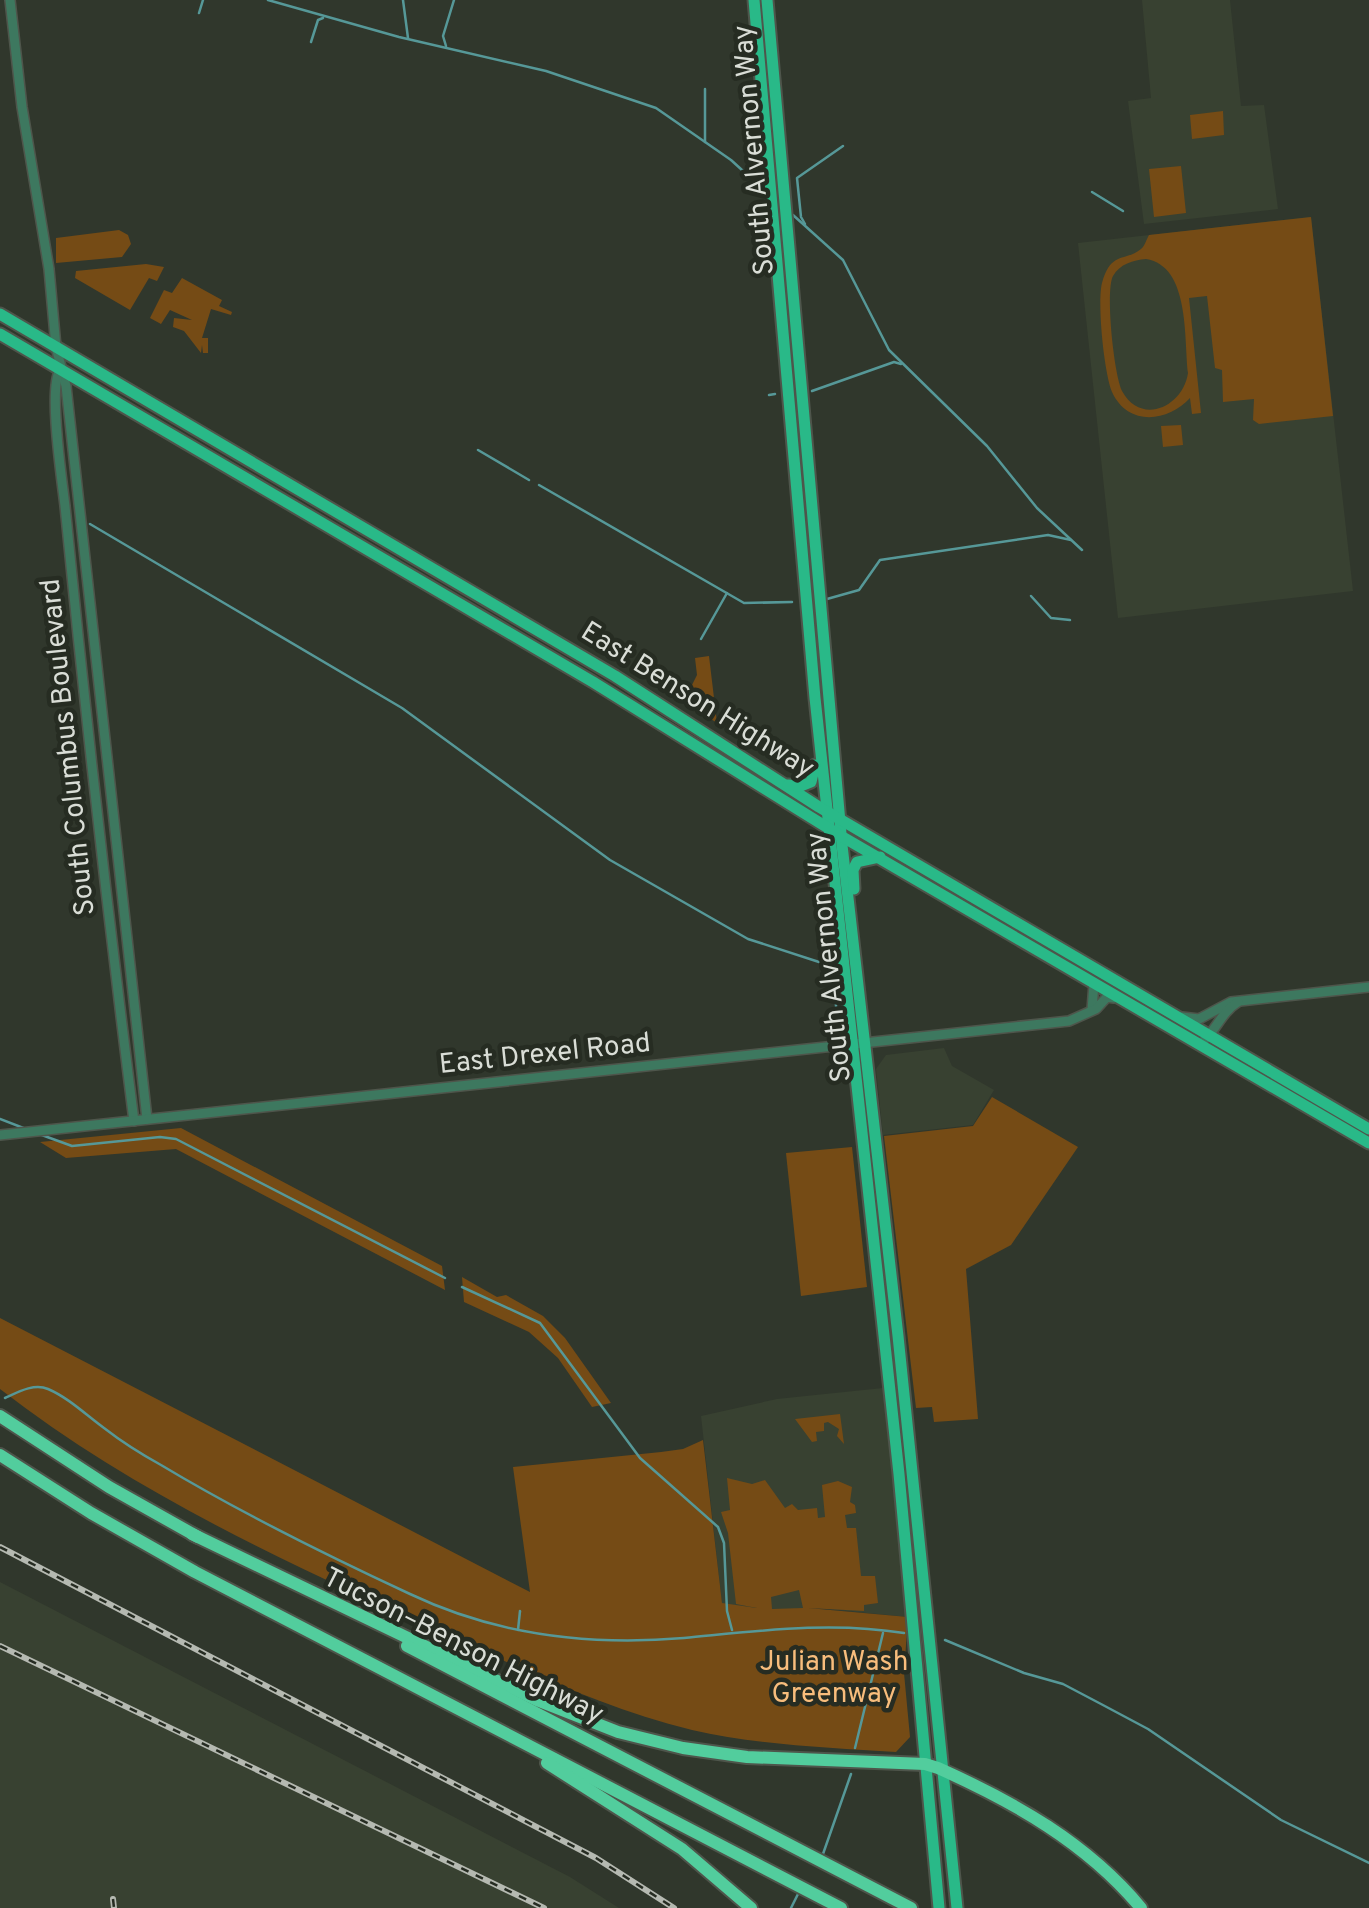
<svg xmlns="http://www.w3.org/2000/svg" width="1369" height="1908" font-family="Overpass,sans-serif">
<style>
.built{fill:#384131}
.green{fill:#754b15;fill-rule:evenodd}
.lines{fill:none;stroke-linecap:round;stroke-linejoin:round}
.stream{stroke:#569898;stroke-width:2.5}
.minor-casing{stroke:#4e554b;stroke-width:12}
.major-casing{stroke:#4e554b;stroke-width:15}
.highway-casing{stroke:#4e554b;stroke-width:16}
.minor{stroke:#3d785f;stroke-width:9}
.major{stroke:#29b988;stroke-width:11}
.highway{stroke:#52cd9d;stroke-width:12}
.rail-casing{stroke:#b5b9b1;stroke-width:6}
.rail{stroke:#262c22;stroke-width:2.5;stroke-dasharray:8;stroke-linecap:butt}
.labels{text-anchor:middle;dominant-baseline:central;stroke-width:9;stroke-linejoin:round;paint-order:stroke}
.street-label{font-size:28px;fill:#d9ddd6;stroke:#262c22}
.park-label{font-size:28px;fill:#f8bd7c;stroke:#262c22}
</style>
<rect width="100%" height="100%" fill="#30372c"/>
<g class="built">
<path d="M 1142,0 L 1230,0 L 1241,106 L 1264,105 L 1278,209 L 1144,224 L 1128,101 L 1151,98 Z"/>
<path d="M 1311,217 L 1353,591 L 1118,618 L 1078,243 Z"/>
<path d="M 944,1048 L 952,1066 L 994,1090 L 973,1125 L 883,1135 L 876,1069 L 886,1055 Z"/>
<path d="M 883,1388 L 908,1617 L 816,1608 L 773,1610 L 722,1604 L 701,1416 L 777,1399 Z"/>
<path d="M 0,1582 L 570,1877 L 619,1908 L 0,1908 Z"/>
</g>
<g class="green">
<path d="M 1223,111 L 1224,135 L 1192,139 L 1190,115 Z"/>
<path d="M 1181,166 L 1186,213 L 1154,217 L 1149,169 Z"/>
<path d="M 1311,217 L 1333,416 L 1259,424 L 1253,420 L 1254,399 L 1223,402 L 1222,370 L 1215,368 L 1207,296 L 1189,298 L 1201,413 L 1192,414 L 1190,398 C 1168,422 1128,427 1112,392 C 1104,372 1097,303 1102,283 C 1111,250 1126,262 1141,249 C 1145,246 1146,240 1149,235 ZM 1146,259 C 1190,266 1184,338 1188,373 C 1183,407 1141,426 1122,391 C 1114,375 1105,291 1113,276 C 1120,264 1133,260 1146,259 Z"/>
<path d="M 119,230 L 128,235 L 131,244 L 122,257 L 56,263 L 56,238 Z"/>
<path d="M 146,264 L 164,267 L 157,281 L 149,278 L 130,310 L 75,278 L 76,271 Z"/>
<path d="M 182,278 L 222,300 L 219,306 L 232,312 L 231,315 L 211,309 L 202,338 L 208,338 L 208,353 L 203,353 L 202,345 L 201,353 L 184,331 L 173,327 L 174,318 L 192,320 L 170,310 L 161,324 L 150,318 L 164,290 L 172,293 Z"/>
<path d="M 1181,425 L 1183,445 L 1163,447 L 1161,426 Z"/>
<path d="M 709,656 L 717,723 L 684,701 L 697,675 L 695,658 Z"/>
<path d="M 992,1097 L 1078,1147 L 1011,1245 L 966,1269 L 978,1419 L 934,1422 L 932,1407 L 916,1408 L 884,1136 L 973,1126 Z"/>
<path d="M 181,1128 L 442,1266 L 445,1290 L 176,1149 L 66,1158 L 40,1142 Z"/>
<path d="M 852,1147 L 867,1287 L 801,1296 L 786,1153 Z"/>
<path d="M 462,1277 L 497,1297 L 506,1295 L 543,1316 L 565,1338 L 611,1403 L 592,1407 L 558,1358 L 529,1332 L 464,1302 Z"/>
<path d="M 0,1318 L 530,1592 L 513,1467 L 661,1452 L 683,1449 L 703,1440 L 722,1603 L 757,1608 L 736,1604 L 728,1533 L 721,1512 L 730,1510 L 727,1478 L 752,1484 L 765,1480 L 785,1508 L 792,1504 L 798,1510 L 817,1508 L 818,1518 L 825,1517 L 822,1485 L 838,1481 L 852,1487 L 850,1502 L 855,1505 L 856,1513 L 845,1515 L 847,1528 L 856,1528 L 861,1576 L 875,1576 L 878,1603 L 864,1605 L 864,1611 L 808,1608 L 908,1617 L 904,1673 L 910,1737 L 896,1752 C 829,1748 757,1745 692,1730 C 606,1709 525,1670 444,1634 C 291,1565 134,1493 0,1389 ZM 799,1590 L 803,1608 L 772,1609 L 771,1597 Z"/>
<path d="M 840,1414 L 844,1444 L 837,1436 L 839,1429 L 828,1422 L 824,1423 L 824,1431 L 816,1432 L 817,1441 L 812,1442 L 795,1419 Z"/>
</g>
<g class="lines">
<g class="stream">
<path d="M 268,0 L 399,37 L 546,71 L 656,108 L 731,160 L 764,190"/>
<path d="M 403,0 L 408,38"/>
<path d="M 199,13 L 203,0"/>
<path d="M 311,42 L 318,20 L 323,18"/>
<path d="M 446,46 L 443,36 L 454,0"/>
<path d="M 705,142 L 705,89"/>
<path d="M 1092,192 L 1123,211"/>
<path d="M 793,215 L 843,260 L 889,350 L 987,446 L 1037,508 L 1082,550"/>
<path d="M 805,224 L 801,217 L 797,178 L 843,146"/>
<path d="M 812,391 L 894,362 L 901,364"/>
<path d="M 769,395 L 775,394"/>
<path d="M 478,450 L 529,480"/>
<path d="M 539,485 L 744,603 L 792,602"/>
<path d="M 90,524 L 402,708 L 610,860 L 748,939 L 819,962"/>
<path d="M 1031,596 L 1051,618 L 1070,620"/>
<path d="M 827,599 L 859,590 L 880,560 L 1048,535 L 1071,540"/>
<path d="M 701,639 L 727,593"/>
<path d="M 834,979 L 837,1019"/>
<path d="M 0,1119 L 26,1129"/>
<path d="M 39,1134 L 72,1146 L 160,1137 L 176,1139 L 445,1278"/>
<path d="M 462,1287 L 540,1323 L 640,1458 L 718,1527 L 724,1543 L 727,1611 L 732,1630"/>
<path d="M 5,1398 C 18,1392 34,1383 48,1389 C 69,1398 86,1415 104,1428 C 122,1442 141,1454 161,1465 C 241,1513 326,1555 410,1594 C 496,1635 590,1646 684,1638 C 758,1631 830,1621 904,1633"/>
<path d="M 518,1630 L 520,1611"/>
<path d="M 945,1640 L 1024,1673 L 1063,1684 L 1101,1704 L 1148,1729 L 1281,1820 L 1369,1863"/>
<path d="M 855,1748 L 883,1633"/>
<path d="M 823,1854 L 851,1774"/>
<path d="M 791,1908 L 798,1894"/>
</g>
<defs>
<g id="minor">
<path d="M 10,0 L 22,107 L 49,269 L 56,347 L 66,386 L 147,1119"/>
<path d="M 60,370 C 48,388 62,480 65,506 C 85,711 108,916 134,1121"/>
<path d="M 1092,1010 L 1094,983"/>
<path d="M 1182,1017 L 1199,1019 L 1231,1002 L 1369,987"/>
<path d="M 1200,1044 C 1216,1032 1220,1013 1238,1002"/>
<path d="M 0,1135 L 1069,1021 L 1096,1009 L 1107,997 L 1114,998"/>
</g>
<g id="major">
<path d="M 754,0 L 815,698 L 899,1474 L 939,1908"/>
<path d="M 767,0 L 842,845 L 898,1336 L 957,1908"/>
<path d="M 0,314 L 615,676 L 819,807 L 1369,1129"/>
<path d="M 0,334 L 593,682 L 841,836 L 1369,1143"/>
<path d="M 788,785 L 801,786 L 811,782 L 815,765"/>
<path d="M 854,889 L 853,870 L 857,862 L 880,857"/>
</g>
<g id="highway">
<path d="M 0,1416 L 109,1487 L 198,1537"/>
<path d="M 0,1455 L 91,1513 L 195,1572 L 841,1908"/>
<path d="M 192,1534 L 539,1701 L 618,1732 L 683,1748 L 747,1757 L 925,1764 L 938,1768 C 1014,1802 1087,1843 1141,1908"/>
<path d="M 407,1646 L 911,1908"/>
<path d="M 547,1763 L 682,1849 L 751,1908"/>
</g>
</defs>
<use href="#minor" class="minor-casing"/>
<use href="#major" class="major-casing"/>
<use href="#highway" class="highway-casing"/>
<use href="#minor" class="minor"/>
<use href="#major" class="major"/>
<use href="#highway" class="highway"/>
<defs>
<g id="rail">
<path d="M 0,1547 L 596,1858 L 674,1908"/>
<path d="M 0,1646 L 544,1908"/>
<path d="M 113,1899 L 114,1908"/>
</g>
</defs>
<use href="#rail" class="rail-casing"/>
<use href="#rail" class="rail"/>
</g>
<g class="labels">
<g class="street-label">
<text transform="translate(755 150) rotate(-95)">South Alvernon Way</text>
<text transform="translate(697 701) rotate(32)">East Benson Highway</text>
<text transform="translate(69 747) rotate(-96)">South Columbus Boulevard</text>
<text transform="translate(830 957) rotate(-96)">South Alvernon Way</text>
<text transform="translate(545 1055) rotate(-6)">East Drexel Road</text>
<text transform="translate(463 1647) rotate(27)">Tucson–Benson Highway</text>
</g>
<g class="park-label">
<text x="834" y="1663">Julian Wash<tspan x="834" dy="32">Greenway</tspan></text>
</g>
</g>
</svg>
